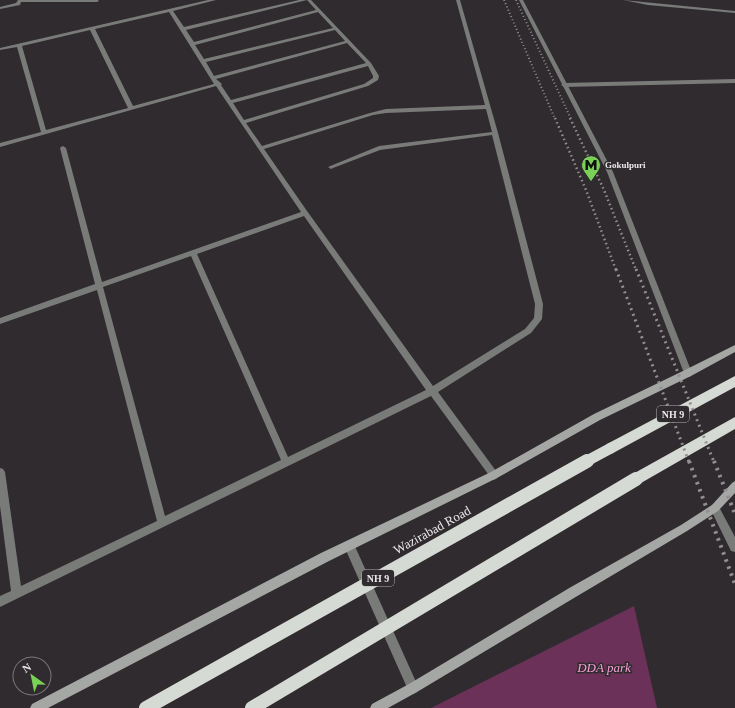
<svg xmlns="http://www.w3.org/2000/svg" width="735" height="708" font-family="'Times New Roman',serif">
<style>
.green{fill:#6b3158}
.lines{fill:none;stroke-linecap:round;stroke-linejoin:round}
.service{fill:#797b79;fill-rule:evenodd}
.minor{fill:#797b79;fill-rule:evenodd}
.tertiary{fill:#797b79;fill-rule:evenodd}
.secondary{fill:#a5a7a4;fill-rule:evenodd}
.trunk{fill:#d6dad4;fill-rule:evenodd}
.rail-far3{stroke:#928e91;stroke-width:2;stroke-dasharray:1 2.5;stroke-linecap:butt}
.rail-far2{stroke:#928e91;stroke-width:2.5;stroke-dasharray:1.5 3;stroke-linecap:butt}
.rail-far1{stroke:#928e91;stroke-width:3;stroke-dasharray:2 4;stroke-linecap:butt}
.rail{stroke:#928e91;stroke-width:4;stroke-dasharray:2.5 5;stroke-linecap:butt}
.trunk-bridge-far1{stroke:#d6dad4;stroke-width:11}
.trunk-bridge{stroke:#d6dad4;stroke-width:14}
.labels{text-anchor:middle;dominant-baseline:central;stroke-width:3;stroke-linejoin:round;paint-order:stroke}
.far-poi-label{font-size:9px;font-weight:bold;fill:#ece9eb;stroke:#302b2e;text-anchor:start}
.shield{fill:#302b2e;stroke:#b4b0b2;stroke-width:1}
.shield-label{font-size:10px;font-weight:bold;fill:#ece9eb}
.near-street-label{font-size:13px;fill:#ece9eb;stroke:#302b2e}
.near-park-label{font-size:13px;font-style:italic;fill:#f5a1d6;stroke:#302b2e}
</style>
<rect width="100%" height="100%" fill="#302b2e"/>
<path class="green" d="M 634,606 L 657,708 L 431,708 Z"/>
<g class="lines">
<path class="service" d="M 349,541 L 353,542 L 417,684 L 419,688 L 417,692 L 413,694 L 409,692 L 344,546 L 345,542 Z"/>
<g class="minor">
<path d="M 18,0 L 98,0 L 99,1 L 97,2 L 21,2 L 20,5 L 0,9 L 0,7 L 16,3 Z"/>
<path d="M 208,0 L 216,0 L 173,11 L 184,27 L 299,0 L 311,0 L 371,63 L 379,76 L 378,80 L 368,86 L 246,123 L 262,146 L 370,113 L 386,109 L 485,105 L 456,0 L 460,0 L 498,133 L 543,304 L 542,319 L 531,333 L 438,392 L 499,475 L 497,478 L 494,480 L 491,478 L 431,396 L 0,607 L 0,596 L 11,591 L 0,506 L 0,468 L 3,469 L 5,472 L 21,586 L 157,521 L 97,290 L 0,324 L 0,318 L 95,284 L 60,148 L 61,147 L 63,146 L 66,148 L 102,282 L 301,212 L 216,86 L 0,147 L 0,143 L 41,132 L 17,47 L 0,50 L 0,48 ZM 307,0 L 316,10 L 194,42 L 186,30 ZM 169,12 L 214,84 L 133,106 L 95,29 ZM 318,12 L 333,28 L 204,59 L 195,45 ZM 90,30 L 128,108 L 46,130 L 22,46 ZM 335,30 L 345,41 L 214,76 L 206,62 ZM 347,43 L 366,63 L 231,100 L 221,85 L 222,84 L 216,79 ZM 368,66 L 373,76 L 373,78 L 364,84 L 244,120 L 233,103 ZM 486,109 L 492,132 L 379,146 L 328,167 L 331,169 L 333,168 L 380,150 L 492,135 L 535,304 L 534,318 L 525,329 L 433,386 L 307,211 L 264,149 L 373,115 L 386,113 ZM 304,216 L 426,390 L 288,457 L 197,254 ZM 191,256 L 281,460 L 165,516 L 103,287 Z"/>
<path d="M 623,0 L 735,11 L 735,13 L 648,5 Z"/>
<path d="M 735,79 L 735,83 L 564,87 L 561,85 L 564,83 Z"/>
<path d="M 715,503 L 718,505 L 735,537 L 735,552 L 731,551 L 710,508 L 712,505 Z"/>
</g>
<path class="tertiary" d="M 519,0 L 523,0 L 613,172 L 692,373 L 691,376 L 688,377 L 685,376 L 684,373 L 607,172 Z"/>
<g class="secondary">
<path d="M 735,345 L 735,352 L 691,376 L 600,420 L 497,478 L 329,561 L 48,708 L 30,708 L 32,704 L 321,553 L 491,472 L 594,414 L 685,370 Z"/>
<path d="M 735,481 L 735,493 L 718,511 L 687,531 L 579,595 L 417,692 L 388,708 L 370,708 L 372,704 L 409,684 L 571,587 L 681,525 L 712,505 L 732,483 Z"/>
</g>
<g class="trunk">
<path d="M 735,376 L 735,387 L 615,452 L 611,454 L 607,452 L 605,448 L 607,444 Z"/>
<path d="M 735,417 L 735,429 L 641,483 L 636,485 L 631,483 L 630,479 L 631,475 Z"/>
</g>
<g class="rail-far3">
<path d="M 504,0 L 555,119"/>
<path d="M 516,0 L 571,119"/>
</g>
<g class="rail-far2">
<path d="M 555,118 L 586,190 L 616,270"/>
<path d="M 570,118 L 604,190 L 636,270"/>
</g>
<g class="rail-far1">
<path d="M 616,269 L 689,462"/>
<path d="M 636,269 L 714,462"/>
</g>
<g class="rail">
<path d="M 689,461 L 735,584"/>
<path d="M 714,461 L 735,514"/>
</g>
<path class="trunk-bridge-far1" d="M 585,462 L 611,448"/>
<g class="trunk-bridge">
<path d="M 146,708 L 587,461"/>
<path d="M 252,708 L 636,479"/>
</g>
</g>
<defs>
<symbol id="metro-pin" viewBox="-11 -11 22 30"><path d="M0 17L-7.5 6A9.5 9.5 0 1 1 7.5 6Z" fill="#79d157" stroke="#302b2e"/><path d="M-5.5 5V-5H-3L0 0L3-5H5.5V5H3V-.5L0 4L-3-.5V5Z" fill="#111"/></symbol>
</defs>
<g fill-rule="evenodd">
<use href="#metro-pin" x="580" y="154" width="22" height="30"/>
</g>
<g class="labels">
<g class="far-poi-label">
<text x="605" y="165">Gokulpuri</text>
</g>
<g class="shield">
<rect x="657" y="406" width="32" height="16" rx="3"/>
<rect x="362" y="570" width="32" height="16" rx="3"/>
</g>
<g class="shield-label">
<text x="673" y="414">NH 9</text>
<text x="378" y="578">NH 9</text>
</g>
<g class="near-street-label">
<text transform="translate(432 530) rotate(-29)">Wazirabad Road</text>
</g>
<g class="near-park-label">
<text x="604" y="667">DDA park</text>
</g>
</g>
<g transform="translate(32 676) rotate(327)"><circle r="19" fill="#302b2e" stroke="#7b777a"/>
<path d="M0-3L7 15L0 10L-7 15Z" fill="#79d157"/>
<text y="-6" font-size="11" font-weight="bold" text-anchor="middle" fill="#ece9eb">N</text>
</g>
</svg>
